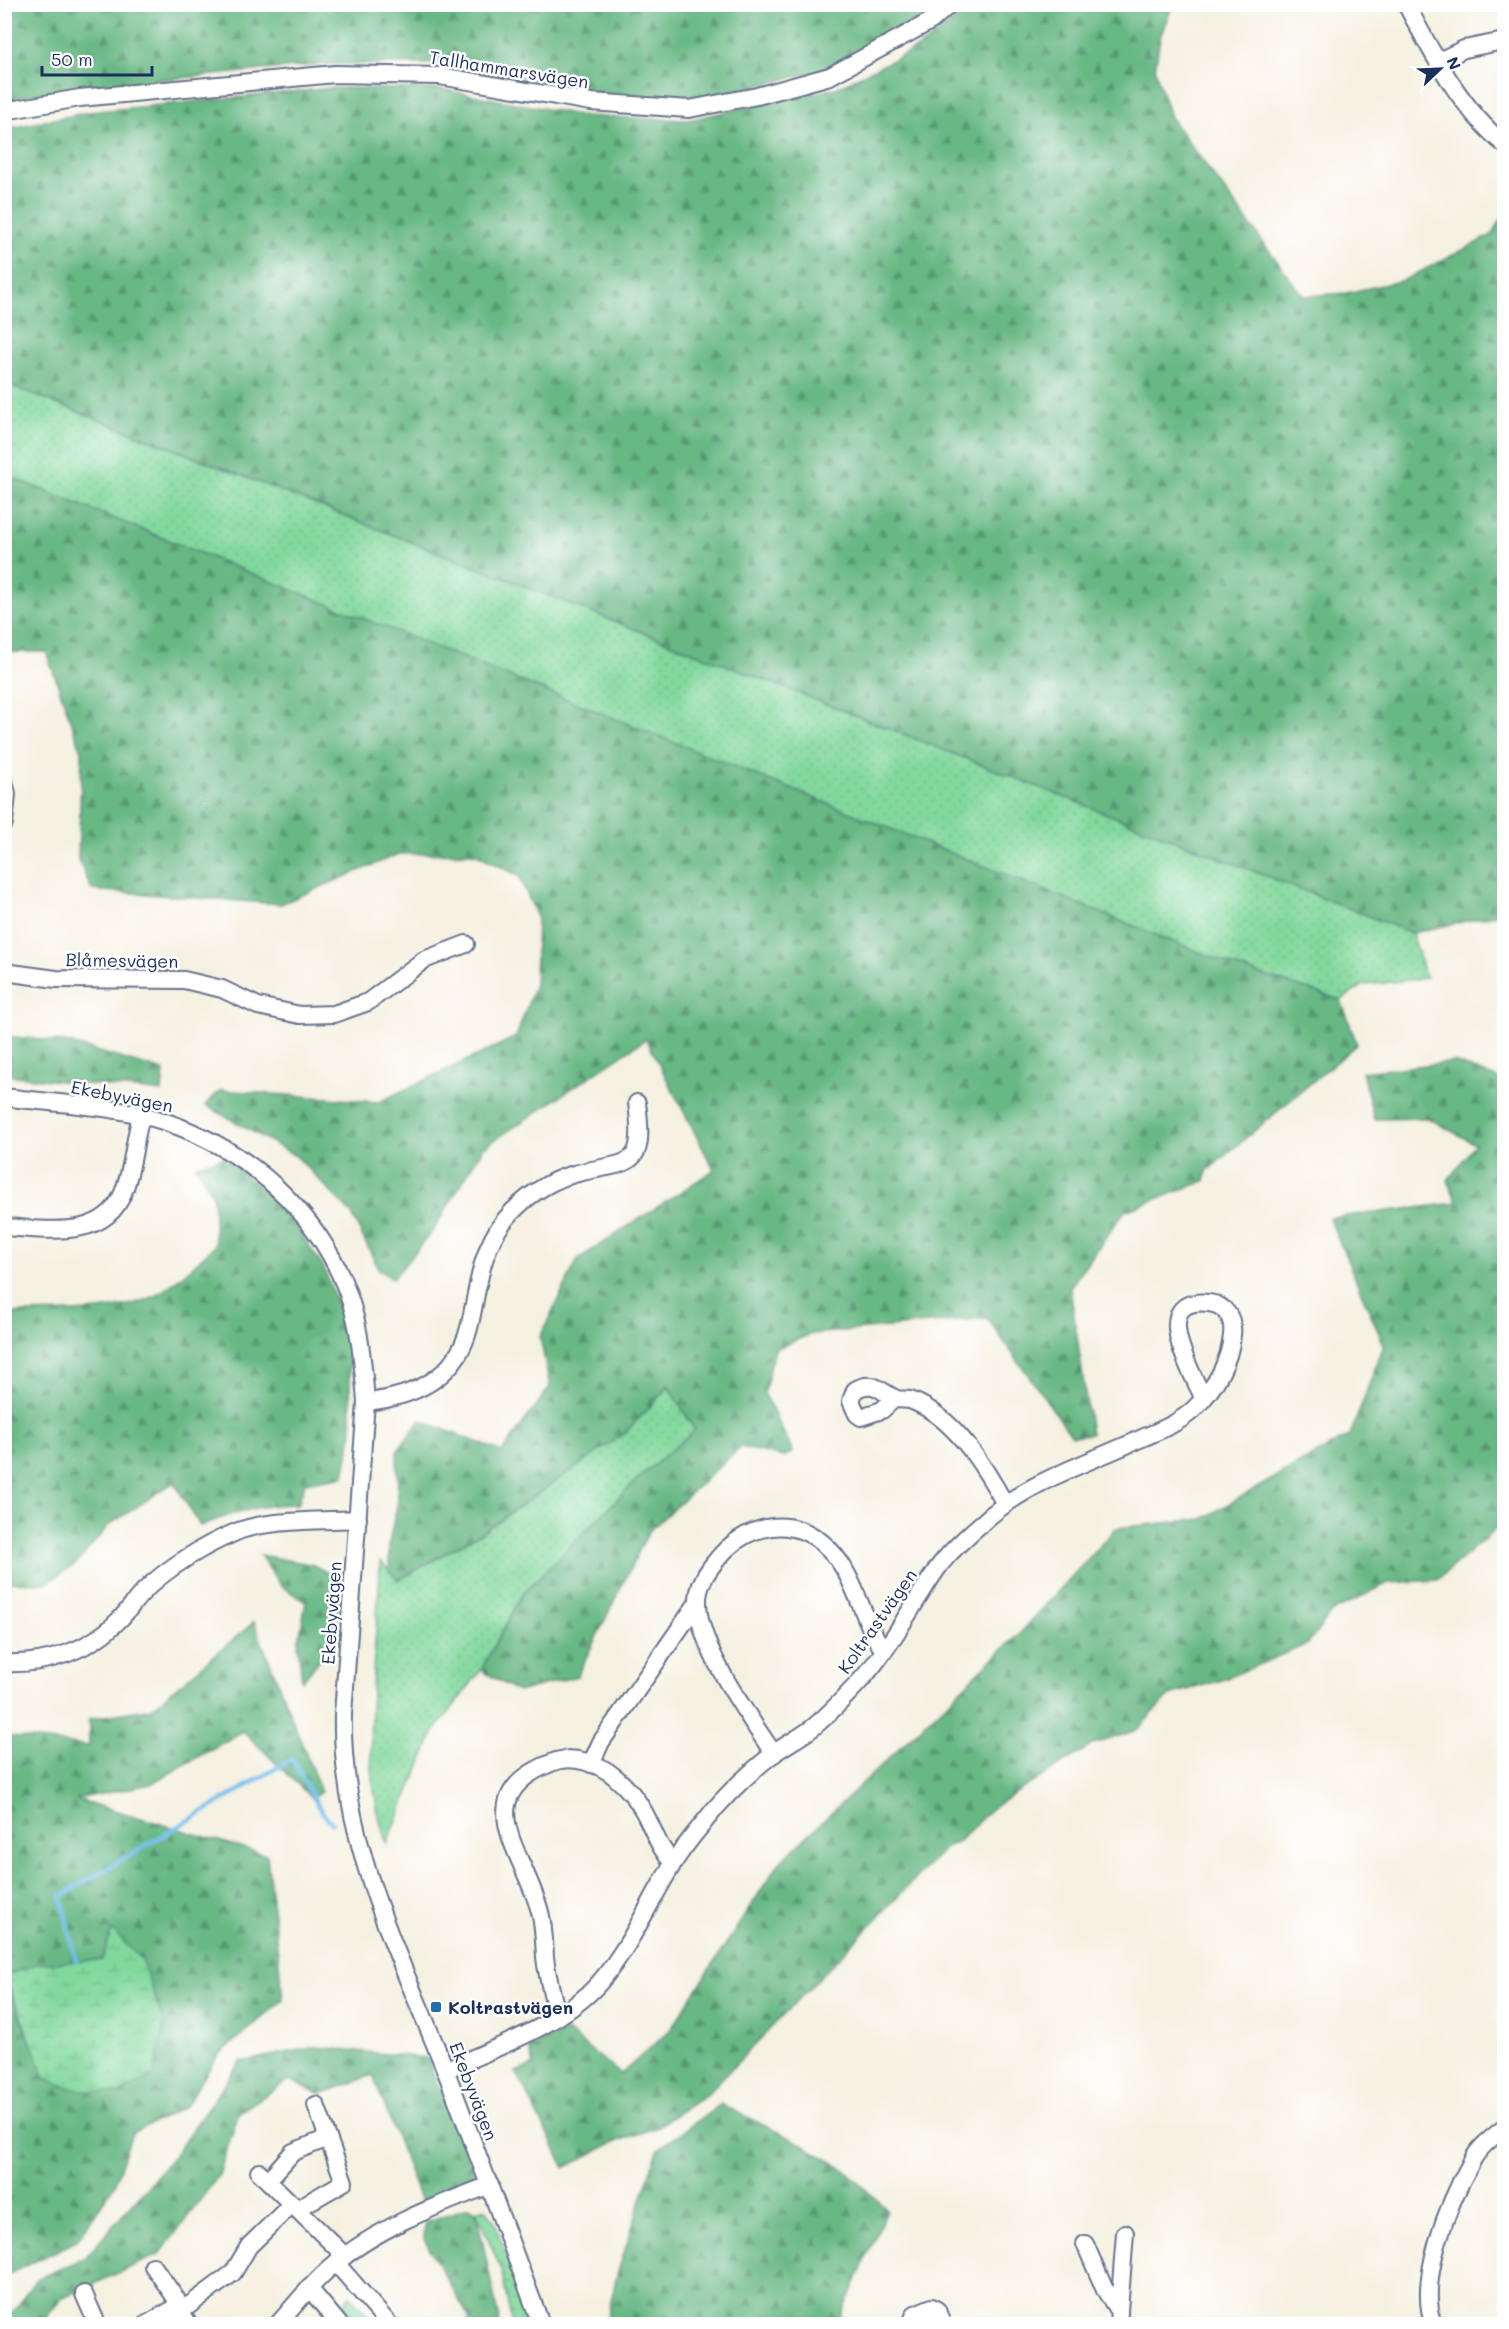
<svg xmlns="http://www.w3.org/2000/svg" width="1509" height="2329" font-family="Mali,sans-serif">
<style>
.grass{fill:url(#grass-dots);stroke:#4e847d;stroke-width:1.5}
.forest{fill:url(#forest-firs);stroke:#427471;stroke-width:1.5}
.wetland{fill:url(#wetland-marsh);stroke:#4e847d;stroke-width:1.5}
.park{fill:url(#park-crowns);stroke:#4e847d;stroke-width:1.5}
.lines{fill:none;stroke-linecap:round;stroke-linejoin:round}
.stream{stroke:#75bfee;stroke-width:4.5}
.street-casing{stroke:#67738c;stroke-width:20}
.street{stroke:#fff;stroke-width:16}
.poi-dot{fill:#1f6fb2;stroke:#fff;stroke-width:2}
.labels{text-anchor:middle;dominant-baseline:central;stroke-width:5;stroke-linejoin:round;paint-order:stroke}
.street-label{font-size:18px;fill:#1b2f5e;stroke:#fff}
.poi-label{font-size:18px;font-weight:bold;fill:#1b2f5e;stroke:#fff;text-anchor:start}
</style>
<defs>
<pattern id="grass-dots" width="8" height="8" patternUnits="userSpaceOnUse" patternTransform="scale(1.5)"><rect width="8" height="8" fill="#81d89c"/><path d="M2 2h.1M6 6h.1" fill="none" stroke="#6fba89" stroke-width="1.8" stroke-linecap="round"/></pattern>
<pattern id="forest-firs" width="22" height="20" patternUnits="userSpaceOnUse" patternTransform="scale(1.5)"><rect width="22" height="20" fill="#68b884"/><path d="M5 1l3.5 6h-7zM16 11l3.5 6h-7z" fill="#55966f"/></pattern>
<pattern id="wetland-marsh" width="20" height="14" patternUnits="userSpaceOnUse" patternTransform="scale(1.5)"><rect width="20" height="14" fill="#81d89c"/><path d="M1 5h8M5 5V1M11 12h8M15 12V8" fill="none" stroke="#6fba89"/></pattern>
<pattern id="park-crowns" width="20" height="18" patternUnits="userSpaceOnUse" patternTransform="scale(1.5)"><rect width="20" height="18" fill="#81d89c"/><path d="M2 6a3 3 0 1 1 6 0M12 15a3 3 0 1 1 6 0" fill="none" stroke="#6fba89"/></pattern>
</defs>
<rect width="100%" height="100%" fill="#fff"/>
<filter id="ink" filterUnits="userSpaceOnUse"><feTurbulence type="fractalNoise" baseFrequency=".0167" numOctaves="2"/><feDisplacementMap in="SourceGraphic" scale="12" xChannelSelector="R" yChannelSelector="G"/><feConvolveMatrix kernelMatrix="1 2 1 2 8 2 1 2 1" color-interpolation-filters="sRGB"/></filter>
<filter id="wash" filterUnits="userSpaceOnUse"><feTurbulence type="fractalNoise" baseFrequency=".008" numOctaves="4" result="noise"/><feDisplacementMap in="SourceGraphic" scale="24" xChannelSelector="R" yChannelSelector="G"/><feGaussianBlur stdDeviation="1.35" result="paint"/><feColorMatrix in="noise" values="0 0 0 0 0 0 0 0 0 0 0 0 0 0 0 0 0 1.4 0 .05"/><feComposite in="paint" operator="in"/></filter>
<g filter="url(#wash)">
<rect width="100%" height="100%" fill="#f5f1e1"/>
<g class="grass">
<path d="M 4,383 L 1412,933 L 1426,978 L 1364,985 L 1341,1000 L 1239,968 L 5,475 Z"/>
<path d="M 669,1386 L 695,1430 L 639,1478 L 523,1593 L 481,1670 L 434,1732 L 387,1844 C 356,1759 378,1651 380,1561 L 399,1580 L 481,1533 L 625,1433 Z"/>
<path d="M 485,2208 L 494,2220 L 531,2324 L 512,2324 L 501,2269 L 476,2211 Z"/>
</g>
<g class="forest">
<path d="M 4,5 L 940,5 L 929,14 L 832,68 L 695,101 L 592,93 L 444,64 L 327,64 L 76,88 L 5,99 Z"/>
<path d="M 975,5 L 1173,5 L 1160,37 L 1155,70 L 1170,117 L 1303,296 L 1346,293 L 1404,280 L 1492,235 L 1504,215 L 1504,913 L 1412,933 L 5,383 L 5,129 L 89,112 L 331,88 L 441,89 L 584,116 L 688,120 L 836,88 L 919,47 Z"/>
<path d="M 5,475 L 1239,968 L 1341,1000 L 1357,1044 L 1207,1171 L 1205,1181 L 1125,1211 L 1070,1287 L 1091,1434 L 1072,1436 L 987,1318 L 811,1334 L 775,1349 L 764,1393 L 793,1452 L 783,1457 L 741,1447 L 649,1531 L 577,1676 L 518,1692 L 481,1670 L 523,1593 L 639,1478 L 695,1430 L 668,1386 L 625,1433 L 481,1533 L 398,1580 L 389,1571 L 389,1543 L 398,1500 L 397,1452 L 420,1420 L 502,1452 L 550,1387 L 540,1337 L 578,1259 L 714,1170 L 646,1039 L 483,1148 L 434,1229 L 393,1279 L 379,1270 L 351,1213 L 296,1156 L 205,1105 L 221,1090 L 379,1102 L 516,1037 L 535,984 L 537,917 L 519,876 L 475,853 L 399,854 L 281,904 L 92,890 L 78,859 L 82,752 L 46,652 L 5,652 Z"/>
<path d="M 5,1036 L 65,1042 L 164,1071 L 162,1092 L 5,1075 Z"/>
<path d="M 1454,1062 L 1504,1081 L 1504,1522 L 1437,1580 L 1388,1583 L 1332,1612 L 1308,1644 L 1222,1680 L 1170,1695 L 1137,1730 L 1092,1745 L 992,1808 L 959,1841 L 946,1847 L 707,2094 L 655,2128 L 612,2143 L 565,2168 L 516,2072 L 534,2065 L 529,2047 L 567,2031 L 621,2074 L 671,2029 L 778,1864 L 1021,1632 L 1116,1528 L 1202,1519 L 1350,1435 L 1384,1345 L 1329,1218 L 1457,1203 L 1448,1180 L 1475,1144 L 1428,1118 L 1374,1119 L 1362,1072 Z"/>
<path d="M 223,1157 L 282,1206 L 324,1268 L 348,1333 L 352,1434 L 344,1476 L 305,1483 L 298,1504 C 263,1503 232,1514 200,1526 L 174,1482 L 109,1525 L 77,1563 L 47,1583 L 5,1582 L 4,1313 C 49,1312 99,1315 143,1301 C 164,1295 199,1261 215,1245 L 213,1196 L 196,1166 Z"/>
<path d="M 260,1555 L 314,1565 L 343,1582 L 336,1616 L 336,1640 L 302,1681 L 298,1645 L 306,1602 L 281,1586 Z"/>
<path d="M 254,1622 L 321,1792 L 312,1798 L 243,1731 L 151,1784 L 76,1799 L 267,1855 L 283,2000 L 218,2055 L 185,2107 L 132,2133 L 114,2186 L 77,2241 L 5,2276 L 4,1979 L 46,2078 L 72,2089 L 112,1931 L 102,1960 L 37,1964 L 5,1976 L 5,1736 L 89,1746 L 89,1719 L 152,1708 Z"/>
<path d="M 316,2047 L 427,2058 L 478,2182 L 422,2205 L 373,2075 L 321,2094 L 289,2080 L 239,2112 L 219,2175 L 160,2254 L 61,2299 L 41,2324 L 5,2324 L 36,2279 L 85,2258 L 173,2157 L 240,2062 Z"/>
<path d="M 721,2104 L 798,2142 L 847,2171 L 887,2210 L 837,2324 L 606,2324 L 616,2278 L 657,2150 Z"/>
<path d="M 469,2207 L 476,2211 L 500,2324 L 466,2324 L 470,2319 L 424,2239 L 425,2222 Z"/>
</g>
<path class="wetland" d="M 112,1930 L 142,1960 L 164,2023 L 154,2075 L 119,2093 L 72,2089 L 45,2078 L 5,1976 L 37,1964 L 102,1960 Z"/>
<path class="park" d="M 350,2296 L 375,2324 L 352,2324 L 339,2308 Z"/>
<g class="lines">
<path class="stream" d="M 76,1961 L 61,1896 L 292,1759 L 321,1811 L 332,1823"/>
</g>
</g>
<g filter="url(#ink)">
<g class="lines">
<defs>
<g id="street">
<path d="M 1406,4 C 1432,53 1461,109 1504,144"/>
<path d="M 1439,61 L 1464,49 L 1504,41"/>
<path d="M 4,111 L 80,98 L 335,74 L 440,76 L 591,102 L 689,109 L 757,96 L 830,76 L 931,21 L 950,4"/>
<path d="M 4,782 L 7,794 L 4,823"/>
<path d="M 4,972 L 56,979 L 184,980 L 222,989 L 258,1006 L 300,1015 L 334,1014 L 368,1002 L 424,960 L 466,944"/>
<path d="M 4,1097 C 57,1104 116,1105 166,1122 C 257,1153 334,1226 356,1321 C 362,1348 364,1375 366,1402 L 343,1714 C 340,1841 399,1954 445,2069 C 478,2154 509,2239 541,2324"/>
<path d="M 4,1227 C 46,1229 104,1241 123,1193 C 133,1169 134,1141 141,1116"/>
<path d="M 895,1398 L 882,1410 L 861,1417 L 857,1414 L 851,1401 L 855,1390 C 875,1378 882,1394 897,1399 C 901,1400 906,1399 910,1400 C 954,1416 984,1466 1005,1504"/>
<path d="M 366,1402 C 413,1397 456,1379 469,1328 C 478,1292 479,1253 504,1221 C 521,1200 547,1181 574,1174 C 630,1160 646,1172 637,1103"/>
<path d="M 4,1663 C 47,1665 91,1650 120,1619 C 129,1610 135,1600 144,1591 C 168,1567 205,1545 236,1532 C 269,1519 322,1521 358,1519"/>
<path d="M 774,1754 C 749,1717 699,1648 698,1604 C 697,1588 705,1574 715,1562 C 744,1524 793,1512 829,1549 C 856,1576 861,1619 883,1649"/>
<path d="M 591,1764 L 601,1742 L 698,1602"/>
<path d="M 557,2015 C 553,1996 547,1977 545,1957 C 544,1941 544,1927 540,1912 C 525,1853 466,1797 551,1763 C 571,1754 599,1763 615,1777 C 627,1787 637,1799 644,1812 C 654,1830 658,1847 673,1863"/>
<path d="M 445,2070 C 495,2048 564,2024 600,1982 C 629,1948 648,1905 671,1867 C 680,1851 693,1836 705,1821 C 724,1796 749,1773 773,1754 C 785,1745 799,1738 811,1729 C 829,1715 846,1696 861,1680 C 891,1647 912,1605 937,1569 C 949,1552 967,1536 982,1523 C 1026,1482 1086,1464 1140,1439 C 1158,1431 1180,1423 1195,1408 C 1214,1389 1230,1362 1232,1335 C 1234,1319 1226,1305 1209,1303 C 1147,1296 1192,1373 1203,1397"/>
<path d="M 259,2172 L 345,2256"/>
<path d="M 268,2180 L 293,2152 L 328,2138"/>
<path d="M 297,2209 L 344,2182 L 316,2105"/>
<path d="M 1085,2244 L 1105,2290 L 1119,2312"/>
<path d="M 336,2263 L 389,2324"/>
<path d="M 153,2266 L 177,2300 L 177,2307 L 189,2324"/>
<path d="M 309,2288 L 339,2324"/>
<path d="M 84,2294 L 97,2324"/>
<path d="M 180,2312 L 233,2273 L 249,2246 L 292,2204"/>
<path d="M 147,2324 L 177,2307"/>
<path d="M 278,2324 C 295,2305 311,2284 331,2267 C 376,2228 435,2206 490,2185"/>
<path d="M 911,2324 L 915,2314 L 932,2307 L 937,2310 L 942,2324"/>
<path d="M 1118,2324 L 1125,2233"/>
<path d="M 1434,2324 C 1416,2281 1450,2200 1472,2161 C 1479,2147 1493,2137 1504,2128"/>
</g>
</defs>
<use href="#street" class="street-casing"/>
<use href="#street" class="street"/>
</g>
</g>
<rect class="poi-dot" x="430" y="2001" width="12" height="12" rx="3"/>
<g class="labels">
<g class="street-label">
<text transform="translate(509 69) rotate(9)">Tallhammarsvägen</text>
<text transform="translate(122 960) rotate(1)">Blåmesvägen</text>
<text transform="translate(122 1096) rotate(11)">Ekebyvägen</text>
<text transform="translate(331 1613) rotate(-86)">Ekebyvägen</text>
<text transform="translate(877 1621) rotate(-55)">Koltrastvägen</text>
<text transform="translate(474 2091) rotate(69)">Ekebyvägen</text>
</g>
<g class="poi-label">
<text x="448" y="2007">Koltrastvägen</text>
</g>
</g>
<rect width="1509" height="2329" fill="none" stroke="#fff" stroke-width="24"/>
<g transform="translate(1440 69) rotate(67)" stroke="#ffffff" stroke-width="4.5" paint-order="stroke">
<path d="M0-4.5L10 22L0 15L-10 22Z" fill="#1b2f5e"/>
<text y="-9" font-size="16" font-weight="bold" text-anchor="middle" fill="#1b2f5e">N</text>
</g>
<path d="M42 66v9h110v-9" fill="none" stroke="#1b2f5e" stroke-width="3"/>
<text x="51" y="66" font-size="18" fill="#1b2f5e" stroke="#ffffff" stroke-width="4.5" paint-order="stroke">50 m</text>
</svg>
